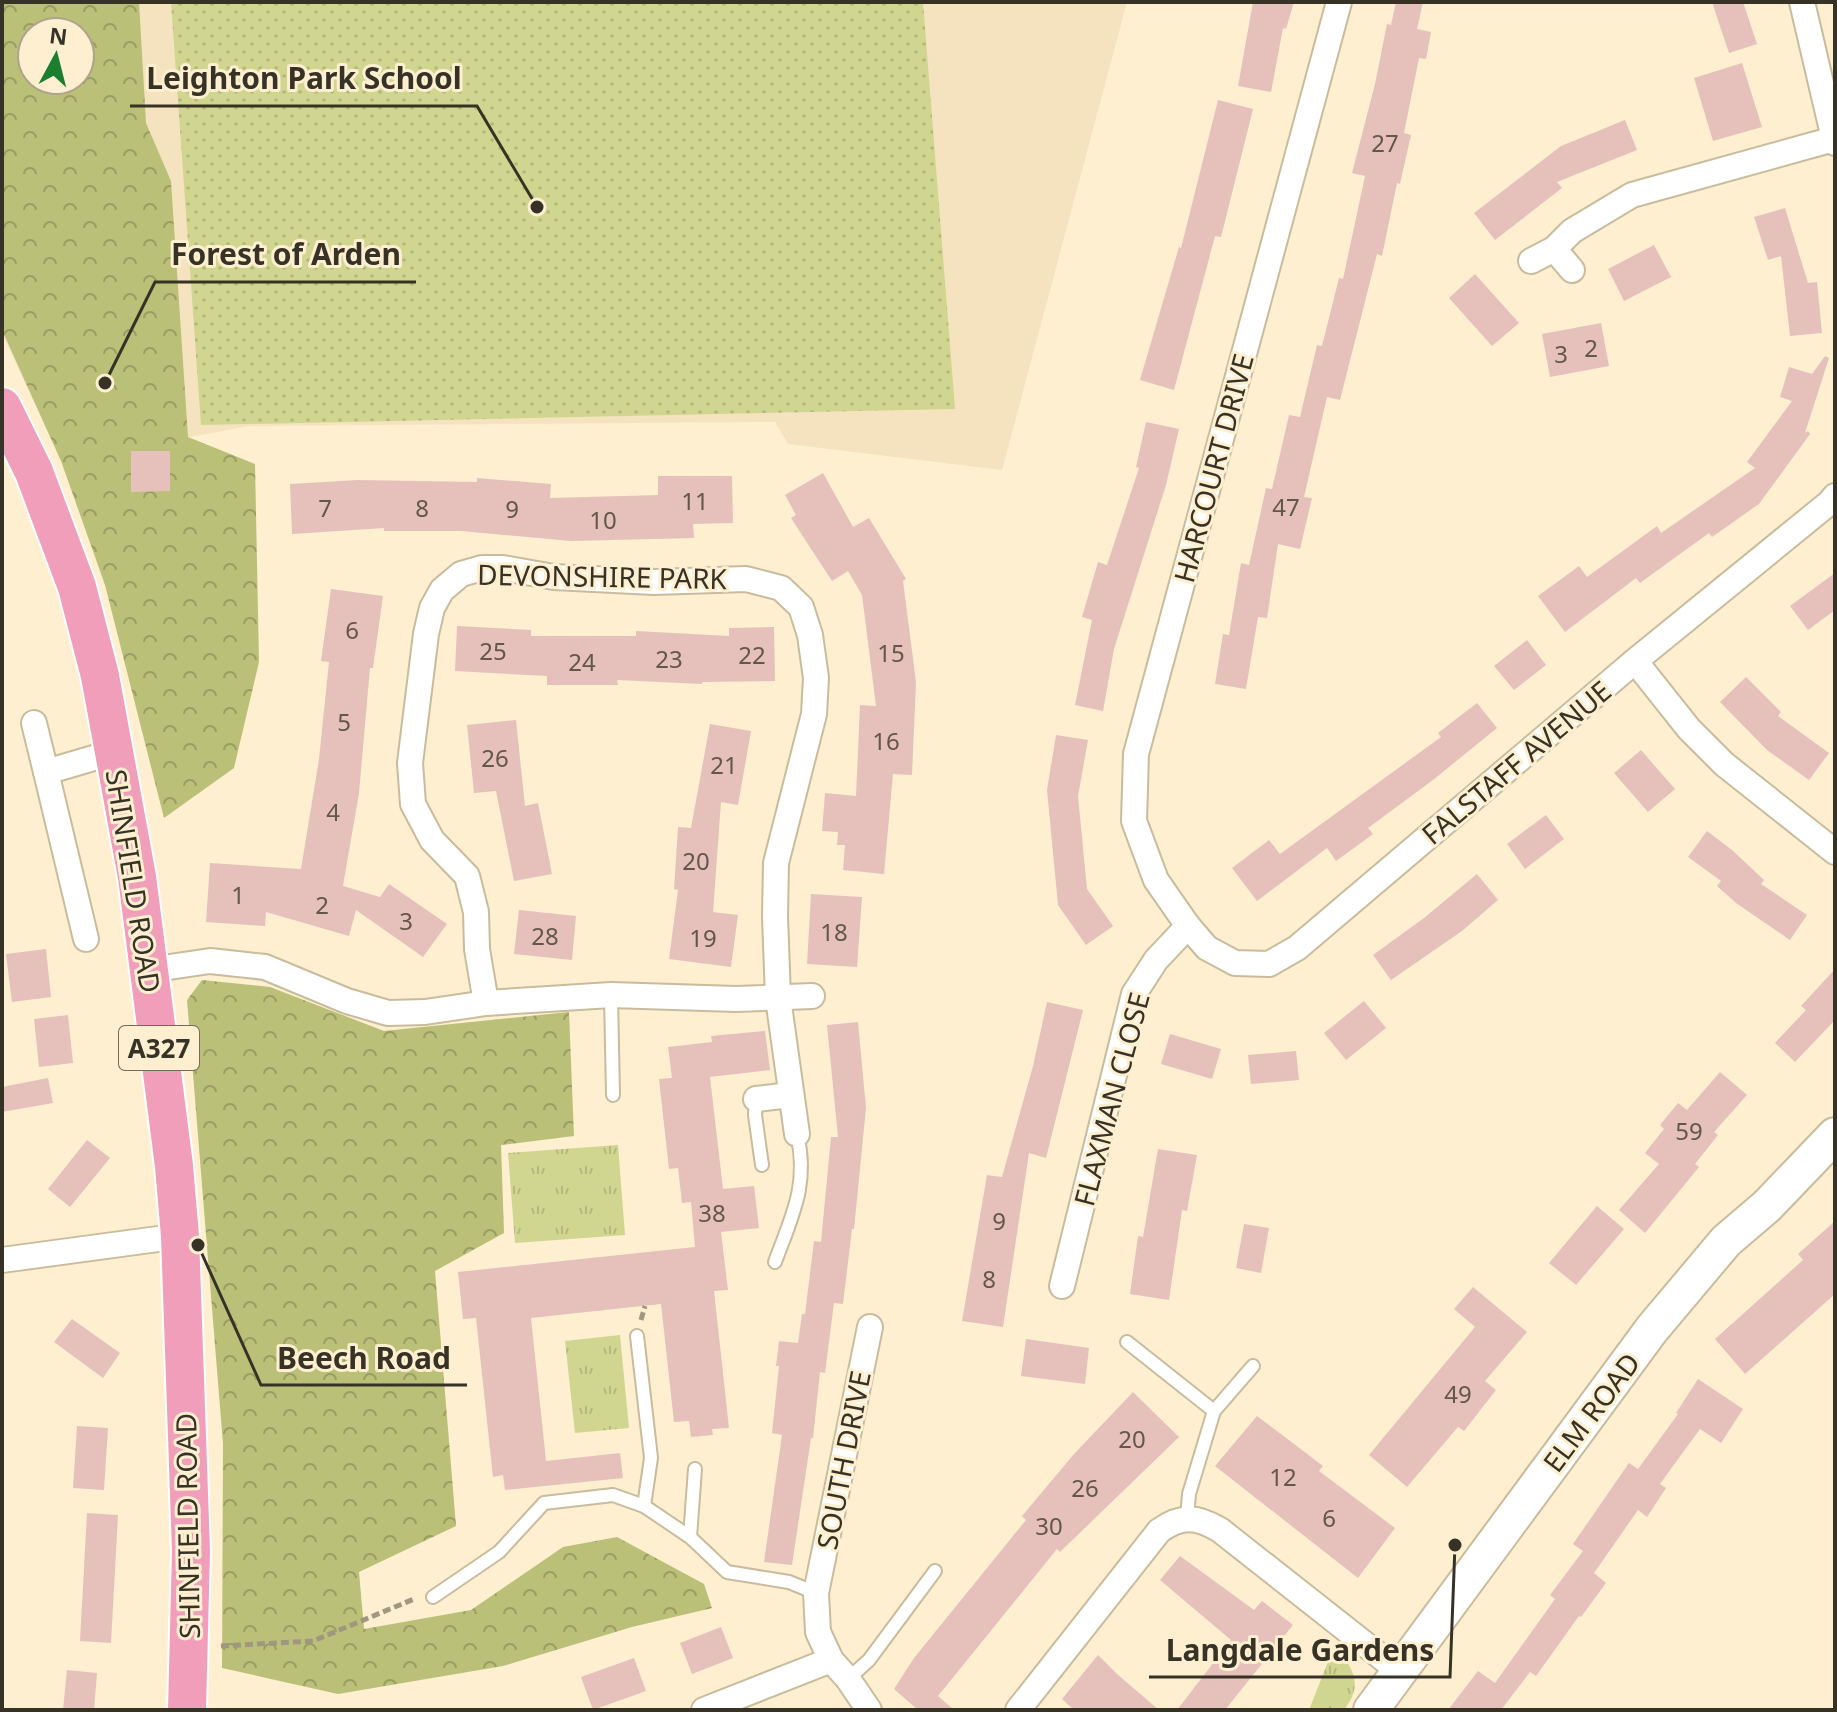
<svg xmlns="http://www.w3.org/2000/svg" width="1837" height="1712" font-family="'Noto Sans',sans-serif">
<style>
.built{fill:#f4e3be;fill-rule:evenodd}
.grass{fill:url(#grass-tufts)}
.forest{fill:url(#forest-crowns);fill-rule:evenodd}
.park{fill:url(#park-dots)}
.building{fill:#e6c1bc}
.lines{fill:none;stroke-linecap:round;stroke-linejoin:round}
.lane-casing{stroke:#c9bc9d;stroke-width:16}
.street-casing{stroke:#c9bc9d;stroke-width:28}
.secondary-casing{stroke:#c9bc9d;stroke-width:38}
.primary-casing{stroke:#fff;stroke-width:42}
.path{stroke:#a19781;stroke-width:5;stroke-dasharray:8 4;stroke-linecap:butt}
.lane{stroke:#fff;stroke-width:12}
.street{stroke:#fff;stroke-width:24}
.secondary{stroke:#fff;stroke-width:34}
.primary{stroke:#f19ebb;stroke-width:38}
.labels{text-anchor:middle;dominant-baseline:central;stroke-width:6;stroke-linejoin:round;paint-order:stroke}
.number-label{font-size:24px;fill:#63564c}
.shield{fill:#fdefd0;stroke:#726b59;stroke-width:2}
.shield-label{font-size:26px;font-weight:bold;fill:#373226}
.street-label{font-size:28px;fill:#373226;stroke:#fdefd0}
.leader{fill:none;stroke:#373226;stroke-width:3}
.callout-dot{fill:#373226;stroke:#fdefd0;stroke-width:3}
.callout-label{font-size:30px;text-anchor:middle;font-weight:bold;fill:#373226;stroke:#fdefd0;stroke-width:6;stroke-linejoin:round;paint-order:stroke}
</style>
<defs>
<pattern id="grass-tufts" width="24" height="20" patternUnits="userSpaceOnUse" patternTransform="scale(2)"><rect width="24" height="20" fill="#d0d690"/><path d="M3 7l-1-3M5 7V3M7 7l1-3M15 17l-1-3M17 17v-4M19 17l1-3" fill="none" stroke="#b3b87c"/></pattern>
<pattern id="forest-crowns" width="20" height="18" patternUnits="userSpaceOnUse" patternTransform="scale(2)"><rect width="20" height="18" fill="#bac078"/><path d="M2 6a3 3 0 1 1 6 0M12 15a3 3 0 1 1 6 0" fill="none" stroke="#989d62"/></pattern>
<pattern id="park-dots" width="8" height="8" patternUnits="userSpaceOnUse" patternTransform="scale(2)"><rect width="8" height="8" fill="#d0d690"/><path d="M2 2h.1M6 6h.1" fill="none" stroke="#b3b87c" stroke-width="1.8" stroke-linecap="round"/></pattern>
</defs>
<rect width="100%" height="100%" fill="#fdefd0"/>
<path class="built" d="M 2,2 L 1127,2 L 1002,470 L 788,444 L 775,422 L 249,426 L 61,461 L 2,333 ZM 32,32 L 80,32 L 80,80 L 32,80 Z"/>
<g class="grass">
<path d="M 618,1145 L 625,1235 L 515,1243 L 508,1153 Z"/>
<path d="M 620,1335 L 629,1428 L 575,1433 L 565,1341 Z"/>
<path d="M 1335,1644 C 1352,1669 1365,1683 1344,1710 L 1309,1710 Z"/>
</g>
<g class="forest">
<path d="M 2,2 L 139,2 L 146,123 L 171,181 L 188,437 L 255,464 L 259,662 L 234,768 L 164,818 L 105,585 L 61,461 L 2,330 ZM 32,32 L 80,32 L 80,80 L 32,80 Z"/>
<path d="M 202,980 L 270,987 L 384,1031 L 569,1012 L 574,1136 L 501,1145 L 504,1233 L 435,1271 L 456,1526 L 359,1572 L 364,1629 L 471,1610 L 563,1547 L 617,1537 L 704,1584 L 712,1608 L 632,1627 L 503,1666 L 338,1694 L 222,1668 L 223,1444 L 187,1000 Z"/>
</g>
<path class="park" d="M 171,2 L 923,2 L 955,409 L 201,425 Z"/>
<g class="building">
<path d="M 1253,2 L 1294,2 L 1286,29 L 1283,28 L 1271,92 L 1238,86 Z"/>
<path d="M 1396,2 L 1423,2 L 1417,29 L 1431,32 L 1426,59 L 1419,58 L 1404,133 L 1411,135 L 1400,184 L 1397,183 L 1382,256 L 1377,254 L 1340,400 L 1327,397 L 1304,497 L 1312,498 L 1300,549 L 1278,544 L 1267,618 L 1258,617 L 1246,689 L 1215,684 L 1223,634 L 1229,635 L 1241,563 L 1249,565 L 1266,488 L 1272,489 L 1289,415 L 1300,417 L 1317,345 L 1322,346 L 1339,278 L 1343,279 L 1365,176 L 1352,173 L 1375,84 L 1387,24 L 1391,25 Z"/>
<path d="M 1712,2 L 1743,2 L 1757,44 L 1729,53 Z"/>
<path d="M 1742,63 L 1762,127 L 1713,141 L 1694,78 Z"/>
<path d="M 1218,100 L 1253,109 L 1221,237 L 1215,236 L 1174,390 L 1140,380 L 1179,247 L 1181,248 Z"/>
<path d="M 1625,120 L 1637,150 L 1557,182 L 1562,188 L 1495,240 L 1474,213 L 1561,146 Z"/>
<path d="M 1785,208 L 1808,283 L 1817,282 L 1822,333 L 1790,336 L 1781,256 L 1768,260 L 1754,217 Z"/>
<path d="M 1654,245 L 1671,277 L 1624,301 L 1608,269 Z"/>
<path d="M 1475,274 L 1519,323 L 1492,346 L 1449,298 Z"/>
<path d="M 1601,323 L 1609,366 L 1550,377 L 1542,334 Z"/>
<path d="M 1825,356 L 1829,358 L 1805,433 L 1808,431 L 1810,434 L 1759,504 L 1712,537 L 1709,533 L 1640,583 L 1636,578 L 1565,632 L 1538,596 L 1579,566 L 1587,577 L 1657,526 L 1661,533 L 1755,468 L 1747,462 L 1792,401 L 1780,397 L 1789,367 L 1812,374 Z"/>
<path d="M 1146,422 L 1179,429 L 1166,485 L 1114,649 L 1103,711 L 1075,705 L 1092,620 L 1082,617 L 1098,562 L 1107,565 L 1139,468 L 1136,467 Z"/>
<path d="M 131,451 L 170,451 L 170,491 L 131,492 Z"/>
<path d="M 823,473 L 853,527 L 869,518 L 906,579 L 903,581 L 916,682 L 912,775 L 893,774 L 884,874 L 843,870 L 845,845 L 837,845 L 838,832 L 822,831 L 825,793 L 856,796 L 860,705 L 876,706 L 862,595 L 848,571 L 832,581 L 791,518 L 796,515 L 785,495 Z"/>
<path d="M 658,476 L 732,476 L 733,523 L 693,524 L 694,538 L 571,541 L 461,531 L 384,531 L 384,528 L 292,534 L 290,484 L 358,480 L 477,482 L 477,478 L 551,484 L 550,498 L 658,495 Z"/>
<path d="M 1835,573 L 1835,610 L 1808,630 L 1790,606 Z"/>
<path d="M 331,589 L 383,596 L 373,668 L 370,668 L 359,793 L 343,886 L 380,897 L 389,884 L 447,924 L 423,957 L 356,910 L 349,936 L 266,912 L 265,926 L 206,922 L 210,863 L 301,869 L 319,759 L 329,662 L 321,661 Z"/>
<path d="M 457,626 L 531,630 L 531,636 L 636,636 L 636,631 L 729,636 L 729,628 L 774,627 L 775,681 L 702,682 L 702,684 L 617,680 L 618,685 L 547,685 L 547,676 L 455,671 Z"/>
<path d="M 1527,640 L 1546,665 L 1514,690 L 1494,666 Z"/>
<path d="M 1746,677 L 1781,712 L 1778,716 L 1829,753 L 1809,780 L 1767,750 L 1720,702 Z"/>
<path d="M 1477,703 L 1497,728 L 1433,780 L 1368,828 L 1373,834 L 1354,848 L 1336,861 L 1327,848 L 1257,901 L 1232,868 L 1269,840 L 1280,854 L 1441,737 L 1438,733 Z"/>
<path d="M 516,720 L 525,806 L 538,803 L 552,874 L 514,881 L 496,791 L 474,793 L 467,725 Z"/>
<path d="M 710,724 L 751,731 L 738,805 L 721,802 L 713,912 L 738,915 L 731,967 L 669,959 L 678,890 L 674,889 L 678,827 L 691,828 Z"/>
<path d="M 1056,735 L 1088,740 L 1078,796 L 1087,889 L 1113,926 L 1086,945 L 1058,905 L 1047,790 Z"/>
<path d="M 1641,750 L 1675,789 L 1648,812 L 1614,773 Z"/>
<path d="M 1546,815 L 1564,839 L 1525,869 L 1507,844 Z"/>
<path d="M 1707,831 L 1732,850 L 1764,880 L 1761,884 L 1807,915 L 1790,940 L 1736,903 L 1717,886 L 1721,881 L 1688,857 Z"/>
<path d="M 1477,874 L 1498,900 L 1462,931 L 1391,980 L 1373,955 L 1424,918 Z"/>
<path d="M 811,894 L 862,897 L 857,967 L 807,964 Z"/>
<path d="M 519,910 L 576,916 L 572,960 L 514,954 Z"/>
<path d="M 46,949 L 51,997 L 12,1002 L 6,954 Z"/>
<path d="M 1835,969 L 1835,1020 L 1795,1062 L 1775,1043 L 1806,1010 L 1801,1006 Z"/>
<path d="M 1364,1001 L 1386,1028 L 1346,1060 L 1324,1033 Z"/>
<path d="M 1047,1002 L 1083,1010 L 1046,1158 L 1029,1153 L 1003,1327 L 962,1321 L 987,1175 L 1002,1177 L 1033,1066 Z"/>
<path d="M 68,1015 L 73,1063 L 39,1067 L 34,1019 Z"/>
<path d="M 858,1022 L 866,1108 L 854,1229 L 852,1229 L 843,1304 L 834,1303 L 825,1373 L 820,1372 L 813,1438 L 811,1438 L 792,1565 L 764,1562 L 782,1435 L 772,1433 L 779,1366 L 776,1366 L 779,1341 L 798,1343 L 802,1314 L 805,1314 L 814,1241 L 821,1242 L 831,1137 L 838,1137 L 827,1025 Z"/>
<path d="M 765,1031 L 770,1070 L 710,1077 L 723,1189 L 754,1186 L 759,1228 L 721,1232 L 728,1290 L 714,1291 L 729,1428 L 712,1429 L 713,1435 L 691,1437 L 689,1421 L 674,1422 L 661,1304 L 531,1318 L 546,1461 L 620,1453 L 623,1478 L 505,1490 L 503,1475 L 493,1477 L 476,1318 L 463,1319 L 458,1272 L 695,1247 L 691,1202 L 682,1203 L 678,1168 L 669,1169 L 659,1079 L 672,1078 L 668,1047 L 712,1042 L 711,1036 Z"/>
<path d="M 1170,1034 L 1221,1049 L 1212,1079 L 1161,1064 Z"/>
<path d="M 1296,1051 L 1299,1080 L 1251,1084 L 1248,1055 Z"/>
<path d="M 1720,1072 L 1747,1095 L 1714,1132 L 1718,1135 L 1695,1164 L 1699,1167 L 1645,1233 L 1619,1210 L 1659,1164 L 1645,1153 L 1664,1129 L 1660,1125 L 1678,1103 L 1687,1110 Z"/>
<path d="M 48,1078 L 53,1103 L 2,1112 L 2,1087 Z"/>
<path d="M 87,1140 L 110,1158 L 70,1207 L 48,1189 Z"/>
<path d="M 1158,1149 L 1197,1155 L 1187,1211 L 1182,1210 L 1169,1300 L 1130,1294 L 1138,1236 L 1143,1237 Z"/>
<path d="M 1597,1206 L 1624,1229 L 1576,1285 L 1549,1263 Z"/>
<path d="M 1835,1221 L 1835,1294 L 1745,1374 L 1715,1339 L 1803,1260 L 1798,1254 Z"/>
<path d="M 1244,1224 L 1269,1228 L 1261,1273 L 1236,1268 Z"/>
<path d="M 1473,1287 L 1527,1332 L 1485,1381 L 1496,1390 L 1464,1431 L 1458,1427 L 1407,1487 L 1369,1455 L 1475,1327 L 1454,1309 Z"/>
<path d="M 72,1319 L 120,1353 L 103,1378 L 54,1342 Z"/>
<path d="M 1026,1339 L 1089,1348 L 1085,1384 L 1021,1376 Z"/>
<path d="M 1698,1379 L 1743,1409 L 1721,1443 L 1700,1429 L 1660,1484 L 1666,1488 L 1647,1517 L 1638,1510 L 1594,1573 L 1606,1583 L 1581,1617 L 1579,1616 L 1536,1676 L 1530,1672 L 1501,1710 L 1448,1710 L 1478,1671 L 1495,1683 L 1555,1599 L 1550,1595 L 1583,1551 L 1573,1544 L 1629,1463 L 1638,1469 L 1678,1414 L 1676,1413 Z"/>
<path d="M 1133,1392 L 1179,1437 L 1060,1552 L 1057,1549 L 938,1696 L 954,1710 L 918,1710 L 894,1689 L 914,1658 L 1026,1520 L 1022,1516 L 1074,1454 Z"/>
<path d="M 1257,1416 L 1323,1466 L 1319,1471 L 1395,1528 L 1358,1578 L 1215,1466 Z"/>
<path d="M 77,1426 L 108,1428 L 104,1490 L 73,1488 Z"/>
<path d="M 87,1513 L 118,1515 L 111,1643 L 80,1641 Z"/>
<path d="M 1180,1556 L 1254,1610 L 1262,1601 L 1293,1625 L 1225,1710 L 1177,1710 L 1231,1640 L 1160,1580 Z"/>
<path d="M 721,1627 L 733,1658 L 692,1674 L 680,1643 Z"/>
<path d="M 1098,1655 L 1117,1674 L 1159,1710 L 1074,1710 L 1062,1699 Z"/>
<path d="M 634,1658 L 646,1691 L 593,1710 L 581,1677 Z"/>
<path d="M 67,1670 L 97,1673 L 94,1710 L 63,1710 Z"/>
</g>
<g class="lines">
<defs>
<g id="lane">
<path d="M 611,995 L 613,1095"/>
<path d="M 756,1099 L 755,1115 L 762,1165"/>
<path d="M 775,1262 C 792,1216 809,1184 797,1134"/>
<path d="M 637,1336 L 651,1458 L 644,1506"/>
<path d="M 1127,1342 L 1214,1411 L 1189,1494 L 1187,1517"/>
<path d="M 1214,1411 L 1253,1366"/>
<path d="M 690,1537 L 695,1469"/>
<path d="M 433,1597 L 499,1552 L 544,1503 L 613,1495 L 644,1506 L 690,1537 L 727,1572 L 789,1582 L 816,1593"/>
<path d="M 848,1679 L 869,1660 L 935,1571"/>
</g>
<g id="street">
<path d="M 1339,2 L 1136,754 L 1134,821 L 1156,880 L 1188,926 L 1207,948 L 1235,963 L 1269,964 L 1297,948 L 1635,661 L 1829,503 L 1835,496"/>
<path d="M 1802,2 L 1835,143"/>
<path d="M 1554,249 L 1572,270"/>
<path d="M 1531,261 L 1554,249 L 1572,231 L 1632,195 L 1834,139"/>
<path d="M 1635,661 L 1689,729 L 1724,764 L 1835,852"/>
<path d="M 34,723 L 46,772 L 114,752"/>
<path d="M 46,772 L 86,939"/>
<path d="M 149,970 L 210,961 L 265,967 L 347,1001 L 388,1013 L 425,1012 L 486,1003 L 611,995 L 736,999 L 812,996"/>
<path d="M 486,1003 L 477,949 L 476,912 L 467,876 L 432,840 L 413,804 L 410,763 L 426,634 L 432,608 L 442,590 L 461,574 L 482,568 L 503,568 L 554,577 L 654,582 L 746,579 L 781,588 L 801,607 L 810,635 L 816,678 L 814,714 L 776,863 L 775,916 L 778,998 L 797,1134"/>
<path d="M 756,1099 L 790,1095"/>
<path d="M 2,1260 L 180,1236"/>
<path d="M 1062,1286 L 1134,994 L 1156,960 L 1188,926"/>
<path d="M 704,1710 L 831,1660"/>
<path d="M 869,1710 L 848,1679 L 831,1660 L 818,1632 L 816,1593 L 870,1327"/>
<path d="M 1018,1710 L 1159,1531 C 1181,1515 1197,1516 1220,1530 L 1399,1671"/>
</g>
<path id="secondary" d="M 1371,1710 L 1652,1329 L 1726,1241 L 1767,1206 L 1835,1135"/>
<path id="primary" d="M 2,407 L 34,472 L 77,587 L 100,676 L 137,877 L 174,1166 L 180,1236 L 191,1551 L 187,1710"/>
</defs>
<use href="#lane" class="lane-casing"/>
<use href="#street" class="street-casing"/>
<use href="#secondary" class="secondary-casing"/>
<use href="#primary" class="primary-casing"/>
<g class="path">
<path d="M 641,1320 L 645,1306"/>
<path d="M 221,1646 L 313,1641 L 414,1599"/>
</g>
<use href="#lane" class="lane"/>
<use href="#street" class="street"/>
<use href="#secondary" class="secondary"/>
<use href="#primary" class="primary"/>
</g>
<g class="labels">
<g class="number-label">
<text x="1385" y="142">27</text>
<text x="1591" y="347">2</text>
<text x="1561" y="353">3</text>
<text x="695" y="500">11</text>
<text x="1286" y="506">47</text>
<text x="325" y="507">7</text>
<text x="422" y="507">8</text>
<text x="512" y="508">9</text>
<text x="603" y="519">10</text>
<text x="352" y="629">6</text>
<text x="493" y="650">25</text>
<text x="891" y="652">15</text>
<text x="752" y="654">22</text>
<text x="669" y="658">23</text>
<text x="582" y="661">24</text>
<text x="344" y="721">5</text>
<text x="886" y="740">16</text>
<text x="495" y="757">26</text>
<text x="724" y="764">21</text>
<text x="333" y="811">4</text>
<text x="696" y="860">20</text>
<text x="238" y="894">1</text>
<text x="322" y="904">2</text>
<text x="406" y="920">3</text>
<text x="834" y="931">18</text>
<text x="545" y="935">28</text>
<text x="703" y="937">19</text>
<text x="1689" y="1130">59</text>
<text x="712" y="1212">38</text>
<text x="999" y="1220">9</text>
<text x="989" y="1278">8</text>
<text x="1458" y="1393">49</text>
<text x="1132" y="1438">20</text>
<text x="1283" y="1476">12</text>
<text x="1085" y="1487">26</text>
<text x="1329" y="1517">6</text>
<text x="1049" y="1525">30</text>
</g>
<rect class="shield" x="119" y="1026" width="80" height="44" rx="6"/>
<g class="shield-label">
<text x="159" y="1048">A327</text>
</g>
<g class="street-label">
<text transform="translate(1213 468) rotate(-75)">HARCOURT DRIVE</text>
<text transform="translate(602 576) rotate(1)">DEVONSHIRE PARK</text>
<text transform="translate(1516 762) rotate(-40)">FALSTAFF AVENUE</text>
<text transform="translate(134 881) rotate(81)">SHINFIELD ROAD</text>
<text transform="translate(1111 1099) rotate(-75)">FLAXMAN CLOSE</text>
<text transform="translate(1591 1412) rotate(-53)">ELM ROAD</text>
<text transform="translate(843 1460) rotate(-79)">SOUTH DRIVE</text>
<text transform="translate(187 1526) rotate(-91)">SHINFIELD ROAD</text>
</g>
</g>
<path class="leader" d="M537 207L477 106H130M105 383L155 282H416M198 1245L261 1385H467M1455 1545L1450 1677H1149"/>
<g class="callout-dot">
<circle cx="537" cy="207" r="8"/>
<circle cx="105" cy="383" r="8"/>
<circle cx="198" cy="1245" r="8"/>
<circle cx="1455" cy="1545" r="8"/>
</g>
<g class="callout-label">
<text x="304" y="89">Leighton Park School</text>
<text x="286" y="265">Forest of Arden</text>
<text x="364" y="1369">Beech Road</text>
<text x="1300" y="1661">Langdale Gardens</text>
</g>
<rect width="1837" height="1712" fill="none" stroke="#373226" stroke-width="8"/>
<g transform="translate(56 56) rotate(7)"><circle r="38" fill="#fdefd0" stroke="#aea38c" stroke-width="2"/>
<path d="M0-6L14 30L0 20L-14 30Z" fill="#1b7e30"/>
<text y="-12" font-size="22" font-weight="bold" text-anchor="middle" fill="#373226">N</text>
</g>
</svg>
